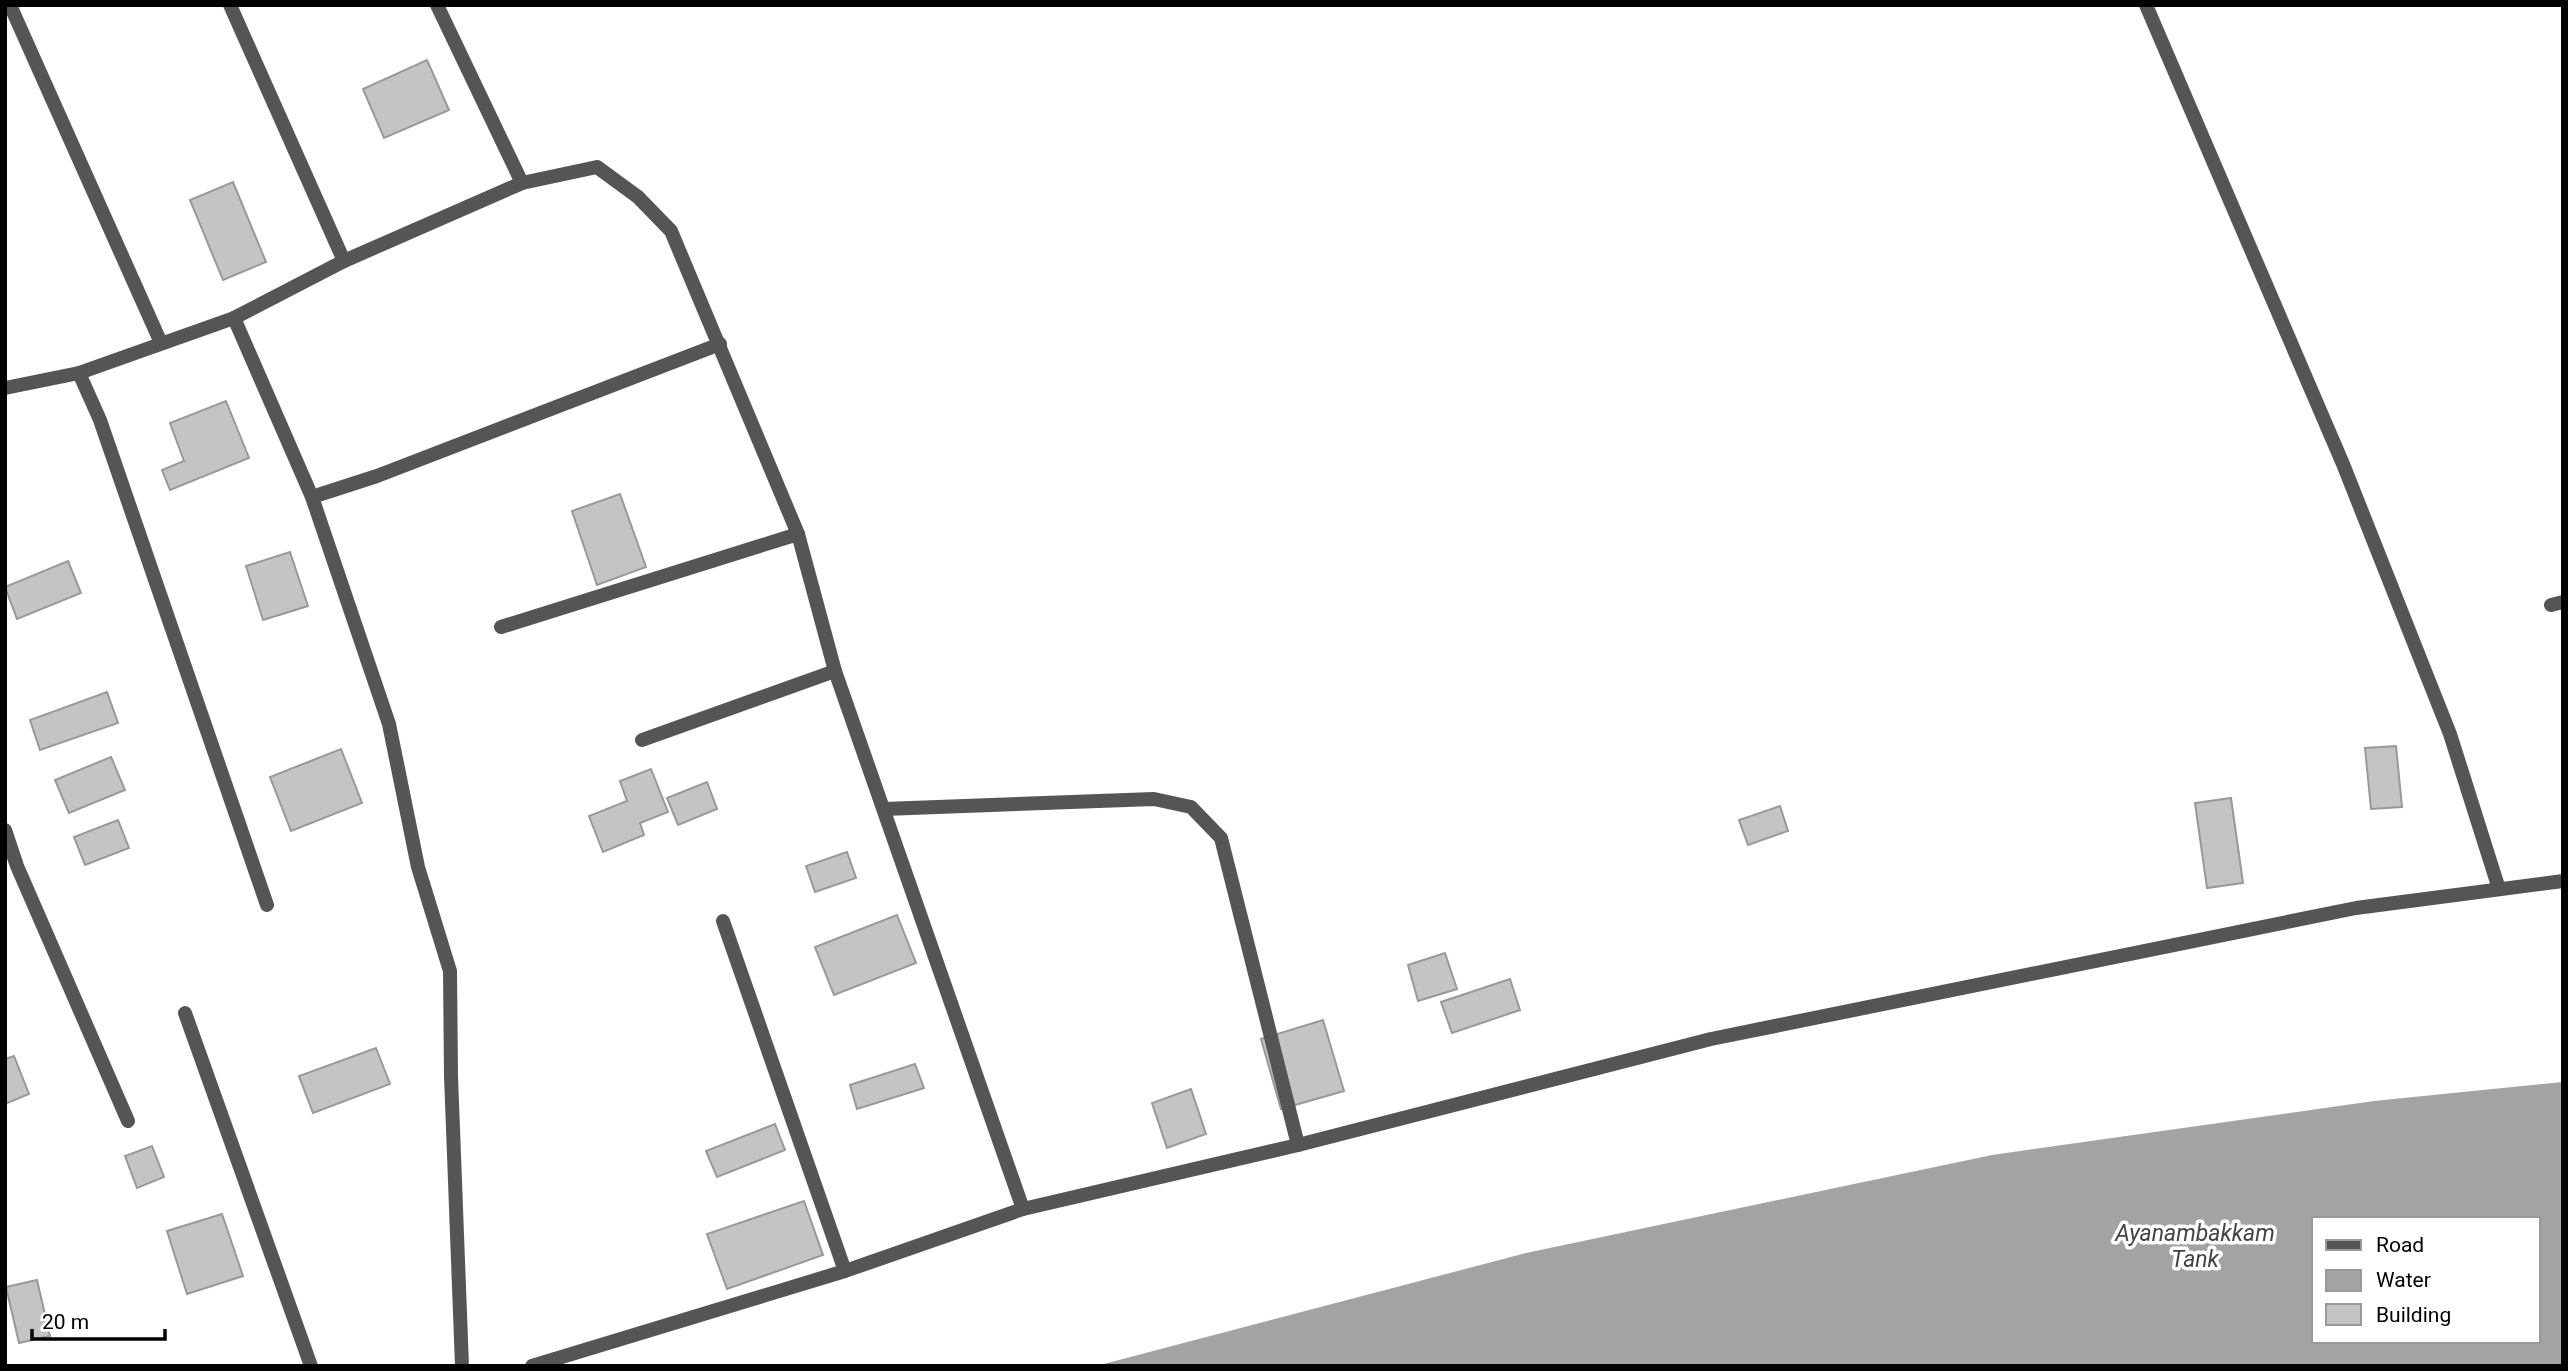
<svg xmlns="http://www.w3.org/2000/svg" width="2568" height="1371" font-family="Roboto,sans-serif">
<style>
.water{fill:#a3a3a3;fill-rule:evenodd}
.building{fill:#c4c4c4;stroke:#999;stroke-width:2}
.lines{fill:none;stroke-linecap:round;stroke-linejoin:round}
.service{stroke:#555;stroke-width:14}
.minor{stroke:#555;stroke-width:14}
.labels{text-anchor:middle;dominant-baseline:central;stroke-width:7;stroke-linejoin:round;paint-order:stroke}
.water-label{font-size:23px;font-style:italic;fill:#444;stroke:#fff}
</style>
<rect width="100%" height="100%" fill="#fff"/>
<path class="water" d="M 2563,1082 L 2563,1366 L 1096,1366 L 1526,1253 L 1992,1155 L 2374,1101 ZM 2314,1219 L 2538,1219 L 2538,1341 L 2314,1341 Z"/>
<g class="building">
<path d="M 427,60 L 449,110 L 384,138 L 363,89 Z"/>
<path d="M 233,182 L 266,262 L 223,280 L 190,200 Z"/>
<path d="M 226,401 L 249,458 L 170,490 L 162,470 L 184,461 L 170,423 Z"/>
<path d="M 620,494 L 646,567 L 597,585 L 572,511 Z"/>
<path d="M 290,552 L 308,606 L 263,620 L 246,566 Z"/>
<path d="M 68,561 L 81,593 L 17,619 L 5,587 Z"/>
<path d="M 107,692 L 118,723 L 40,750 L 30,720 Z"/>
<path d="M 2396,746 L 2402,807 L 2371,809 L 2365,748 Z"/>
<path d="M 341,749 L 362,803 L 291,831 L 270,777 Z"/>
<path d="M 111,757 L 125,790 L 69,813 L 55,780 Z"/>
<path d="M 651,769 L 668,812 L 640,823 L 644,835 L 603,852 L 589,816 L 627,801 L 620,781 Z"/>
<path d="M 707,782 L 717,809 L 678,825 L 667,798 Z"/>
<path d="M 2231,798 L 2243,883 L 2207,888 L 2195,803 Z"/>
<path d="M 1780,806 L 1788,831 L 1748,845 L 1739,820 Z"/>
<path d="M 118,820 L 129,848 L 85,865 L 74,837 Z"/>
<path d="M 847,852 L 856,878 L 815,892 L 806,866 Z"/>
<path d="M 897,915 L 916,963 L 834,995 L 815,947 Z"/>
<path d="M 1445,953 L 1457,989 L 1418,1001 L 1408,965 Z"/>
<path d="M 1510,979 L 1520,1010 L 1452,1033 L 1441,1002 Z"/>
<path d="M 1323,1020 L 1344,1091 L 1281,1109 L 1261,1039 Z"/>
<path d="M 376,1048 L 390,1084 L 313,1113 L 299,1076 Z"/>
<path d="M 14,1056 L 29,1094 L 5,1104 L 5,1059 Z"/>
<path d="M 915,1064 L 924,1088 L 857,1109 L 850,1085 Z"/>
<path d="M 1191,1089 L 1206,1134 L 1167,1148 L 1152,1103 Z"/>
<path d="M 775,1124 L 785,1150 L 717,1177 L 706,1151 Z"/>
<path d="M 152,1146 L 164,1177 L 137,1188 L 125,1156 Z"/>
<path d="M 804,1201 L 823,1255 L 727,1289 L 707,1234 Z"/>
<path d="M 222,1214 L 243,1276 L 187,1294 L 167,1231 Z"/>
<path d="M 37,1280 L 50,1336 L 19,1343 L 6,1287 Z"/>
</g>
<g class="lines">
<path class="service" d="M 2146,5 L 2343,464 L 2450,734 L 2499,889"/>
<g class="minor">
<path d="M 10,5 L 161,343"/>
<path d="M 230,5 L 344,261"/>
<path d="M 437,5 L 522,183"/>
<path d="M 234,318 L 312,497 L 389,724 L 418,867 L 450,971 L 451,1076 L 462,1366"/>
<path d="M 79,373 L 100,420 L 267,905"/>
<path d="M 5,388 L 79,373 L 234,318 L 344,261 L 522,183 L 597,167 L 638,197 L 671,231 L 798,534 L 835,671 L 1023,1209"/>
<path d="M 312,497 L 377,476 L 720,344"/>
<path d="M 2551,605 L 2563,602"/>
<path d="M 501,627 L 798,534"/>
<path d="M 642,740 L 835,671"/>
<path d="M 884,809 L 1154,799 L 1191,807 L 1221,838 L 1298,1145"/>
<path d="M 5,830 L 17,866 L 128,1121"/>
<path d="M 723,921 L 845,1271"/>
<path d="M 185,1013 L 311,1366"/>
<path d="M 532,1366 L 845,1271 L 1023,1209 L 1298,1145 L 1711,1039 L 2356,908 L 2563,881"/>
</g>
</g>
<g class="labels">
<g class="water-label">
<text x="2195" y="1233">Ayanambakkam<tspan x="2195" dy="26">Tank</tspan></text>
</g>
</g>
<rect width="2568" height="1371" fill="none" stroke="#000000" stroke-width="14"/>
<rect x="2312" y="1217" width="228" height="126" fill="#ffffff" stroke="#999999" stroke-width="2"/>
<rect x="2326" y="1240" width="35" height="10" fill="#555555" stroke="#999999" stroke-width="2"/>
<text x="2376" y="1252" font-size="21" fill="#000000">Road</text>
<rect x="2326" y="1270" width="35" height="21" fill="#a3a3a3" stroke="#999999" stroke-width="2"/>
<text x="2376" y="1287" font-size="21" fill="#000000">Water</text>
<rect x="2326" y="1304" width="35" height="21" fill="#c4c4c4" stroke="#999999" stroke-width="2"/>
<text x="2376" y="1322" font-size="21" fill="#000000">Building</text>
<path d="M32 1329v10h133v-10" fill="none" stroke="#000000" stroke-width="3.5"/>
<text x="42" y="1329" font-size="21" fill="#000000" stroke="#ffffff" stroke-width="5" paint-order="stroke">20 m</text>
</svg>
